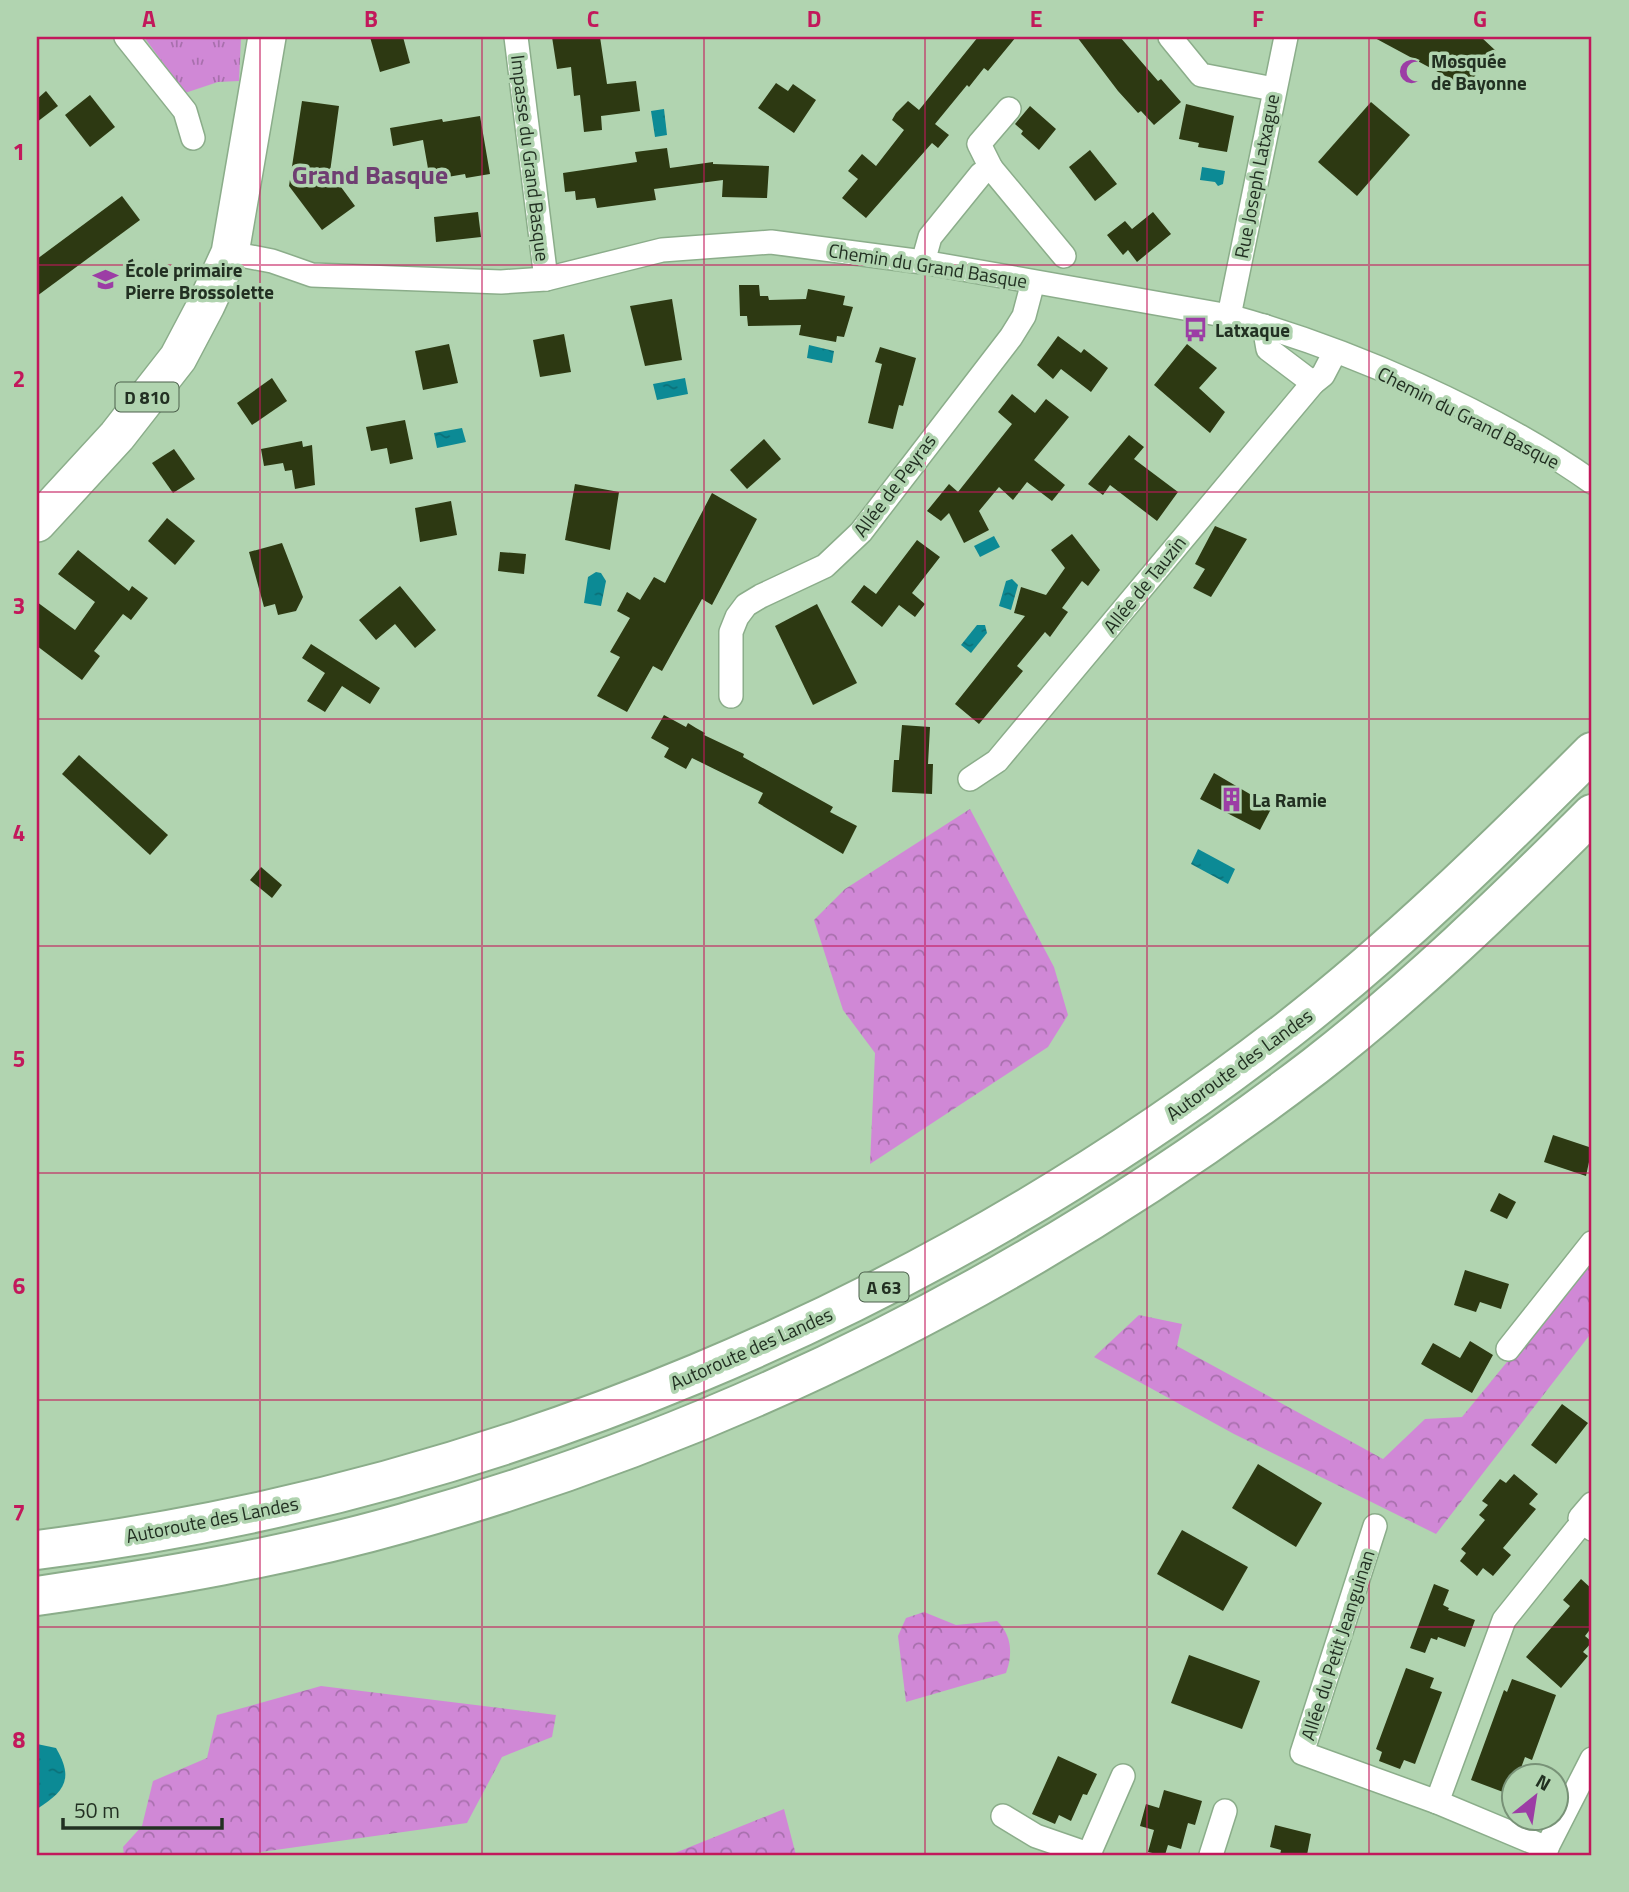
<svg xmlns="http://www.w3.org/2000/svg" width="1629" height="1892" font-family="'Titillium Web',sans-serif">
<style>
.grass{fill:url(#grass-tufts)}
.forest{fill:url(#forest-crowns)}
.water{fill:url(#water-ripples)}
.building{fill:#2d3912}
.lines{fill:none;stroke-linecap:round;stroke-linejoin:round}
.minor-casing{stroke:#8bad8a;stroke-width:26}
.primary-casing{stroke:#8bad8a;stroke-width:40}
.motorway-casing{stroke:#8bad8a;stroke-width:42}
.minor{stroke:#fff;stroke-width:23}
.primary{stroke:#fff;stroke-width:37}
.motorway{stroke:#fff;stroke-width:38}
.grid{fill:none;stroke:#c2185b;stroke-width:2;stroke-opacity:0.55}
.labels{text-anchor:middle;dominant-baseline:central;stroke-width:7;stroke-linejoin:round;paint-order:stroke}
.shield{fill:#b1d4b0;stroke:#4d614d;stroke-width:2}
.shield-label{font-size:18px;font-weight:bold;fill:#223022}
.poi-label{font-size:19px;font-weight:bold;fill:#223022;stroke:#b1d4b0;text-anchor:start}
.street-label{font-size:19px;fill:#223022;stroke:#b1d4b0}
.district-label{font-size:26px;font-weight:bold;fill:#6f3e72;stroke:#b1d4b0}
.neatline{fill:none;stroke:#c2185b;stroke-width:2.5}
.grid-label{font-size:23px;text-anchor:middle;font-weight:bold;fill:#c2185b}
</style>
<defs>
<pattern id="grass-tufts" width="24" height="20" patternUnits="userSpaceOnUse" patternTransform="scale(1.75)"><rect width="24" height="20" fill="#d088d6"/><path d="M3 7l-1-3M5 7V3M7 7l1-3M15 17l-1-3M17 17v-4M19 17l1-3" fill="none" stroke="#a870ad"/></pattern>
<pattern id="forest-crowns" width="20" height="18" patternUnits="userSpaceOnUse" patternTransform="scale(1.75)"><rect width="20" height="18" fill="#d088d6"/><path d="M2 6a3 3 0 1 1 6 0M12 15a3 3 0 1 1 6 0" fill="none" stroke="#a870ad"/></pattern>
<pattern id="water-ripples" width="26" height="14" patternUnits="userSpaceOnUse" patternTransform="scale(1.75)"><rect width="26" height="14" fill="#0c8a95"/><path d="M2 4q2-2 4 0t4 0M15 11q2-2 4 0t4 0" fill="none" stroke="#0c7179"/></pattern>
</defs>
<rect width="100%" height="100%" fill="#b1d4b0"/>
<path class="grass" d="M 144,37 L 241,37 L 239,81 L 218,82 L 185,93 Z"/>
<g class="forest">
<path d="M 970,809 L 1054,967 L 1068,1015 L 1048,1047 L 870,1164 L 875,1053 L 843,1010 L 814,920 L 845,889 Z"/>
<path d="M 1592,1258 L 1592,1332 L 1436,1534 L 1234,1434 L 1094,1357 L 1139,1315 L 1182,1324 L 1177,1346 L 1383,1459 L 1425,1419 L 1462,1417 Z"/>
<path d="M 924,1612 L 956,1625 L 997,1621 C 1012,1635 1013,1655 1006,1673 L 906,1702 L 898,1636 L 906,1618 Z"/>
<path d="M 321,1686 L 556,1715 L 552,1737 L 502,1757 L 467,1823 L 239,1855 L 124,1855 L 123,1847 L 142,1826 L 153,1781 L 207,1758 L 217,1715 Z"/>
<path d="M 784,1809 L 796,1855 L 670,1855 Z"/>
</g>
<g class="water">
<path d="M 664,109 L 667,135 L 655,137 L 651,111 Z"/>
<path d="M 1202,167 L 1225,171 L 1223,184 L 1218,186 L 1215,182 L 1200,180 Z"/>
<path d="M 809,345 L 834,351 L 832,363 L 807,358 Z"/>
<path d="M 685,378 L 688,394 L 657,400 L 653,384 Z"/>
<path d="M 462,428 L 466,442 L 437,448 L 434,433 Z"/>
<path d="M 994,536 L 1000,547 L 980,557 L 974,546 Z"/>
<path d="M 596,572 L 601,573 L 606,581 L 601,606 L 584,603 L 588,577 Z"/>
<path d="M 1012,579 L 1018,585 L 1011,610 L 999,606 L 1006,581 Z"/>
<path d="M 977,625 L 985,625 L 987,633 L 971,653 L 961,645 Z"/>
<path d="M 1198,849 L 1235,869 L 1228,884 L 1191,864 Z"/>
<path d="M 37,1744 L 56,1748 C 74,1779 65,1791 37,1809 Z"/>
</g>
<g class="building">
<path d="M 370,37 L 403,37 L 410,63 L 380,72 Z"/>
<path d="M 552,37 L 600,37 L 607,84 L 636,81 L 640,111 L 601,116 L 602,130 L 584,132 L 580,95 L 574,96 L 571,67 L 557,69 Z"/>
<path d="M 978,37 L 1016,37 L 988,71 L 984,68 L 969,87 L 967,85 L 935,124 L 949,135 L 938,148 L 932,143 L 866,218 L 842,198 L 858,179 L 848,171 L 862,154 L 876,166 L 904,130 L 892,120 L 896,113 L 908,101 L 919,110 Z"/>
<path d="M 1077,37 L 1120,37 L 1158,81 L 1161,79 L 1181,102 L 1154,125 L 1141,111 L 1138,113 L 1118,91 Z"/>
<path d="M 1373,37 L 1481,37 L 1496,51 L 1463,90 L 1451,79 Z"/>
<path d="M 776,83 L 788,91 L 793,84 L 816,100 L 794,133 L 758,108 Z"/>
<path d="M 46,91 L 58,106 L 37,122 L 37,99 Z"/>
<path d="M 90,95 L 115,127 L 90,147 L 65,115 Z"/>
<path d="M 302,101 L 339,106 L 330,172 L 355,206 L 322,230 L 289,186 Z"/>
<path d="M 1371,102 L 1410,135 L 1357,196 L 1318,162 Z"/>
<path d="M 1186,104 L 1234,116 L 1227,152 L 1198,147 L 1199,143 L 1179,139 Z"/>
<path d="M 1030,106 L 1056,129 L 1039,150 L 1021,134 L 1023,131 L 1015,124 Z"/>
<path d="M 480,116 L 490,174 L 466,178 L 465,174 L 430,180 L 423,140 L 393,146 L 390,128 L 442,119 L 443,122 Z"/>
<path d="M 667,148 L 670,168 L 713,162 L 713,164 L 769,166 L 767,198 L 722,197 L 723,180 L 654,189 L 656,200 L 597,208 L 595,198 L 576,200 L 575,191 L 565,192 L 563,173 L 637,162 L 635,152 Z"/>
<path d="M 1090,150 L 1117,184 L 1095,201 L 1069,167 Z"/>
<path d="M 122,196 L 140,220 L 37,296 L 37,259 Z"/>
<path d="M 478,212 L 481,237 L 436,242 L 434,217 Z"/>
<path d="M 1153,212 L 1171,234 L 1137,262 L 1128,250 L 1123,255 L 1107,235 L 1125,221 L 1132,229 Z"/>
<path d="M 739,285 L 759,285 L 760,296 L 768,296 L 769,300 L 806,299 L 808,289 L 845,296 L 843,305 L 853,307 L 844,337 L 837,336 L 836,342 L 799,335 L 801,325 L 748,326 L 747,316 L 740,316 Z"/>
<path d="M 672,299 L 682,360 L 645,366 L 630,306 Z"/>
<path d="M 564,334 L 571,372 L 540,377 L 533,340 Z"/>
<path d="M 1058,336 L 1081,353 L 1084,349 L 1108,368 L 1091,392 L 1061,369 L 1053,379 L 1037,365 Z"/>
<path d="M 449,344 L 458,383 L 423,390 L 415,351 Z"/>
<path d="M 1187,344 L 1217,368 L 1199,388 L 1225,412 L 1210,433 L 1154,385 Z"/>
<path d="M 880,347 L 916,358 L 903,406 L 899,405 L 893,429 L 868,423 L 882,364 L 875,362 Z"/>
<path d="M 272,378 L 287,401 L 252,425 L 237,403 Z"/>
<path d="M 1012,394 L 1035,413 L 1046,399 L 1069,417 L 1034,460 L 1065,485 L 1052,501 L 1027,482 L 1013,500 L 999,487 L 979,511 L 989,530 L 964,543 L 949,513 L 941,521 L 927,511 L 949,484 L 958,492 L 1012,424 L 998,412 Z"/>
<path d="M 405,420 L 413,459 L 390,464 L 387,448 L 371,451 L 366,427 Z"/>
<path d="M 1129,435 L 1144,447 L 1134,459 L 1178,492 L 1157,521 L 1110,485 L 1103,495 L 1088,484 Z"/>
<path d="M 764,439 L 781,459 L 747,489 L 730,470 Z"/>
<path d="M 302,441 L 303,447 L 312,445 L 315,485 L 295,489 L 292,470 L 285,471 L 283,463 L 264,466 L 261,449 Z"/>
<path d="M 174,449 L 195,479 L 173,493 L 152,463 Z"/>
<path d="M 575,484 L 619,492 L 610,550 L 565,540 Z"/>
<path d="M 712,493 L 757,519 L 712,605 L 702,599 L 662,671 L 653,666 L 627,712 L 597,696 L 620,657 L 610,652 L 630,618 L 617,611 L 627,592 L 640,600 L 654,577 L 665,583 Z"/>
<path d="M 451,501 L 457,535 L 420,542 L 415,508 Z"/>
<path d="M 167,518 L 195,541 L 175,565 L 148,541 Z"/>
<path d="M 1215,526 L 1247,539 L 1211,597 L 1193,588 L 1205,569 L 1195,564 Z"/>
<path d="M 1072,534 L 1100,570 L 1088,586 L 1082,581 L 1062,608 L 1068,612 L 1050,637 L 1045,632 L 1017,666 L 1023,671 L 979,724 L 955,704 L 1025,616 L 1014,613 L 1021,587 L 1046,595 L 1065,568 L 1051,550 Z"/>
<path d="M 917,540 L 940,557 L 912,593 L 925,604 L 915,617 L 899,605 L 882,627 L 851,602 L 864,585 L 876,594 Z"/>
<path d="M 282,543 L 303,597 L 296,611 L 278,615 L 275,604 L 264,607 L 249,552 Z"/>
<path d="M 78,550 L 129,591 L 132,586 L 148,598 L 131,620 L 123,614 L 94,651 L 100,656 L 82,680 L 37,646 L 37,602 L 75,630 L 95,602 L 58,574 Z"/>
<path d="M 500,552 L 526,554 L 524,574 L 498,571 Z"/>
<path d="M 400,586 L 436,630 L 415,648 L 395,624 L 376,640 L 359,620 Z"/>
<path d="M 817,604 L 857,683 L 813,705 L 775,626 Z"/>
<path d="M 311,644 L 380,688 L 370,704 L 342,686 L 325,712 L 307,701 L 325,673 L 302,658 Z"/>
<path d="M 664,715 L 686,727 L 688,723 L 696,728 L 705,733 L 704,735 L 744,754 L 743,757 L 833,807 L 830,812 L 857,826 L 843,854 L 758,803 L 763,793 L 692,758 L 686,769 L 664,757 L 669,748 L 651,738 Z"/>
<path d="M 902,725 L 930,727 L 928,764 L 933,764 L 932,794 L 892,792 L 894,760 L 899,760 Z"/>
<path d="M 79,755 L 168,835 L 150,855 L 62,774 Z"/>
<path d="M 1214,773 L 1272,807 L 1260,830 L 1200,799 Z"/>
<path d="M 261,867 L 282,885 L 272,898 L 250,880 Z"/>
<path d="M 1553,1135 L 1592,1148 L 1586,1176 L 1544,1162 Z"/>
<path d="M 1499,1193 L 1516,1202 L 1507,1219 L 1490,1211 Z"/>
<path d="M 1465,1270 L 1509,1284 L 1501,1309 L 1480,1302 L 1476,1312 L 1454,1305 Z"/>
<path d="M 1470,1341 L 1493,1355 L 1472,1393 L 1421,1364 L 1433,1343 L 1460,1358 Z"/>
<path d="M 1562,1404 L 1588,1423 L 1556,1464 L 1531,1445 Z"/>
<path d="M 1258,1464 L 1322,1503 L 1296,1547 L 1232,1508 Z"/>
<path d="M 1514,1474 L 1538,1494 L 1529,1504 L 1536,1509 L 1503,1548 L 1511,1555 L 1493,1576 L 1483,1568 L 1477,1576 L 1460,1561 L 1466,1553 L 1461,1549 L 1485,1520 L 1479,1515 L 1488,1505 L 1482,1501 L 1500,1479 L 1506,1483 Z"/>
<path d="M 1182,1530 L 1248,1567 L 1223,1611 L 1157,1574 Z"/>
<path d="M 1581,1579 L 1592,1589 L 1592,1627 L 1585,1636 L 1592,1642 L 1583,1652 L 1588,1656 L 1561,1688 L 1526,1657 L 1570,1606 L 1563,1600 Z"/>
<path d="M 1434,1584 L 1449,1590 L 1443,1605 L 1449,1608 L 1448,1610 L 1475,1620 L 1465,1647 L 1438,1637 L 1437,1640 L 1431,1638 L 1425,1653 L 1410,1648 Z"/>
<path d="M 1189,1655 L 1260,1681 L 1242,1729 L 1171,1703 Z"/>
<path d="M 1406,1668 L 1434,1678 L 1430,1688 L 1442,1692 L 1415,1764 L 1404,1760 L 1400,1769 L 1379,1761 L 1382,1752 L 1376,1749 Z"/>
<path d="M 1512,1679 L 1556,1695 L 1532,1760 L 1525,1757 L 1518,1776 L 1514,1776 L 1511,1795 L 1471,1780 L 1504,1690 L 1507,1692 Z"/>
<path d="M 1058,1756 L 1097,1774 L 1087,1795 L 1083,1794 L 1071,1821 L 1059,1815 L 1055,1824 L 1032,1814 Z"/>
<path d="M 1164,1790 L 1202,1801 L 1195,1825 L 1188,1823 L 1181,1849 L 1168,1845 L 1165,1855 L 1161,1855 L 1148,1852 L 1154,1830 L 1140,1826 L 1146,1804 L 1159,1808 Z"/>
<path d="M 1275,1825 L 1311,1834 L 1307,1855 L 1280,1855 L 1281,1850 L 1270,1847 Z"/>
</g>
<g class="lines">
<defs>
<g id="minor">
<path d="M 126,37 L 185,111 L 193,138"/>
<path d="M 516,37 L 546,279"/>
<path d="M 1170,37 L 1201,75 L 1273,89"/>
<path d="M 991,168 L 979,144 L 1009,109"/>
<path d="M 230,253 L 272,261 L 312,275 L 501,282 L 546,279 L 662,250 L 771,242 L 923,262 L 1229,316 C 1349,349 1491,411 1592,482"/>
<path d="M 923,262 L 930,237 L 981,174 L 991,168 L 1064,256"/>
<path d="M 1229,316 L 1286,37"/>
<path d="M 1264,326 L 1268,349 L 1313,383 L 1323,375 L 1335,352"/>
<path d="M 731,696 L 731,632 L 737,617 L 746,605 L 761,596 L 825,566 L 861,532 L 1011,337 L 1024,316 L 1033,282"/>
<path d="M 970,779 L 997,761 L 1313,383"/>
<path d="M 1508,1349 L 1592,1243"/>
<path d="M 1592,1504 L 1580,1518 L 1592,1529"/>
<path d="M 1375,1526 L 1302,1753 L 1437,1802 L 1547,1848"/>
<path d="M 1437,1802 L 1504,1620 L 1576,1530"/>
<path d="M 1003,1816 L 1036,1836 L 1091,1855"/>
<path d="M 1089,1854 L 1123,1776"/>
<path d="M 1211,1855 L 1225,1811"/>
<path d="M 1543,1855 L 1592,1759"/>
</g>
<path id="primary" d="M 37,523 L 117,436 L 178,358 L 206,305 L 230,253 L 267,37"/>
<g id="motorway">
<path d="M 37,1550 C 490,1493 928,1309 1288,1030 C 1397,945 1495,849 1592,752"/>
<path d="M 37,1596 C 160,1578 284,1557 404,1523 C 735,1430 1042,1275 1315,1066 C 1414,989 1504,902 1592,814"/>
</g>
</defs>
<use href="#minor" class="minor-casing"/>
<use href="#primary" class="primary-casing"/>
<use href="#motorway" class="motorway-casing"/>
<use href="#minor" class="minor"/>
<use href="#primary" class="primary"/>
<use href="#motorway" class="motorway"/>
</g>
<path class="grid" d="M 260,37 L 260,1855M 482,37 L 482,1855M 704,37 L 704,1855M 925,37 L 925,1855M 1147,37 L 1147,1855M 1369,37 L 1369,1855M 37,265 L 1592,265M 37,492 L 1592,492M 37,719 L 1592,719M 37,946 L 1592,946M 37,1173 L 1592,1173M 37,1400 L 1592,1400M 37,1627 L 1592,1627"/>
<defs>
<symbol id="mosque-bare" viewBox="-9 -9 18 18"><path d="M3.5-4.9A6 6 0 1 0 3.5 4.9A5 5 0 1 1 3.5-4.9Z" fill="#9c3da5" stroke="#b1d4b0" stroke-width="2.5" paint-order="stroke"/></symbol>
<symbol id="school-bare" viewBox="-9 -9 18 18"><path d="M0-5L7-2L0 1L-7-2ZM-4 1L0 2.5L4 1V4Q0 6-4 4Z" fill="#9c3da5" stroke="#b1d4b0" stroke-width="2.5" paint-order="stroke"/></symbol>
<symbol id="bus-bare" viewBox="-9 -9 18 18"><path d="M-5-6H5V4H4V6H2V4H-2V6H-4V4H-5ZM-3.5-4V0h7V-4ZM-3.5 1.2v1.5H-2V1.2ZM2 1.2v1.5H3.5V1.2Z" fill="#9c3da5" stroke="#b1d4b0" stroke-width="2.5" paint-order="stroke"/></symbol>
<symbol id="building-bare" viewBox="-9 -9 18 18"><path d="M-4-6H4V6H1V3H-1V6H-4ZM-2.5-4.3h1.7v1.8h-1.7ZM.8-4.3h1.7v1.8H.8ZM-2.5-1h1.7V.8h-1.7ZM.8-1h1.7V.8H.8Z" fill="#9c3da5" stroke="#b1d4b0" stroke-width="2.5" paint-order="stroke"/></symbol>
</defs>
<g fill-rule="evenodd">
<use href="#mosque-bare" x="1394" y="54" width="35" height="35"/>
<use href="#school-bare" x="88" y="262" width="35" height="35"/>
<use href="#bus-bare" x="1178" y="312" width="35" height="35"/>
<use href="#building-bare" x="1214" y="782" width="35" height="35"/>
</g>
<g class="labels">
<g class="shield">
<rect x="115.5" y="382.5" width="63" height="29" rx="5"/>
<rect x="859.5" y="1272.5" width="49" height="29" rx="5"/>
</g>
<g class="shield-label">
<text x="147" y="397">D 810</text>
<text x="884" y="1287">A 63</text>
</g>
<g class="poi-label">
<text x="1431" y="60">Mosquée<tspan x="1431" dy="22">de Bayonne</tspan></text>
<text x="125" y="269">École primaire<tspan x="125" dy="22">Pierre Brossolette</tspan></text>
<text x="1215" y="329">Latxaque</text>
<text x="1252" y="799">La Ramie</text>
</g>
<g class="street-label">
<text transform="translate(531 158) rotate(83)">Impasse du Grand Basque</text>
<text transform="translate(1256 176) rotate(-79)">Rue Joseph Latxague</text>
<text transform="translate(928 265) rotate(9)">Chemin du Grand Basque</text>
<text transform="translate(1469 417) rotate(27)">Chemin du Grand Basque</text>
<text transform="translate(894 485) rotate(-53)">Allée de Peyras</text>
<text transform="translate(1144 584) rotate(-51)">Allée de Tauzin</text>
<text transform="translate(1239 1064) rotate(-36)">Autoroute des Landes</text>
<text transform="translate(751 1348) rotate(-24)">Autoroute des Landes</text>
<text transform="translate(212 1519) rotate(-11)">Autoroute des Landes</text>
<text transform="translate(1337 1645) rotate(-72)">Allée du Petit Jeanguinan</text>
</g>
<g class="district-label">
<text x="370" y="174">Grand Basque</text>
</g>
</g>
<rect width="1629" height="1892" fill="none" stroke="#b1d4b0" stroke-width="77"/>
<g transform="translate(1535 1797) rotate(30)"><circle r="33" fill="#b1d4b0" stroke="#789277" stroke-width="2"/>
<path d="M0-5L12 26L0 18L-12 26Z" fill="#9c3da5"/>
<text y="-10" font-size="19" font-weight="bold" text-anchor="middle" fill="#223022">N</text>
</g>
<path d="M63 1818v10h159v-10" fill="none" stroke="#223022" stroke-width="3.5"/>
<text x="74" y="1818" font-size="21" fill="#223022" stroke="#b1d4b0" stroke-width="5" paint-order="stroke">50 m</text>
<rect x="38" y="38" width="1552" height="1816" class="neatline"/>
<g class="grid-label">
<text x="149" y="27">A</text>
<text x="371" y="27">B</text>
<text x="593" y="27">C</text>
<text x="814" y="27">D</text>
<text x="1036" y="27">E</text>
<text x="1258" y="27">F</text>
<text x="1480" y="27">G</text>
<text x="19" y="160">1</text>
<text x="19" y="387">2</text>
<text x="19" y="614">3</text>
<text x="19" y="841">4</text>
<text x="19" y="1067">5</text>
<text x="19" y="1294">6</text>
<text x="19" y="1521">7</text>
<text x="19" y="1748">8</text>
</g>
</svg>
